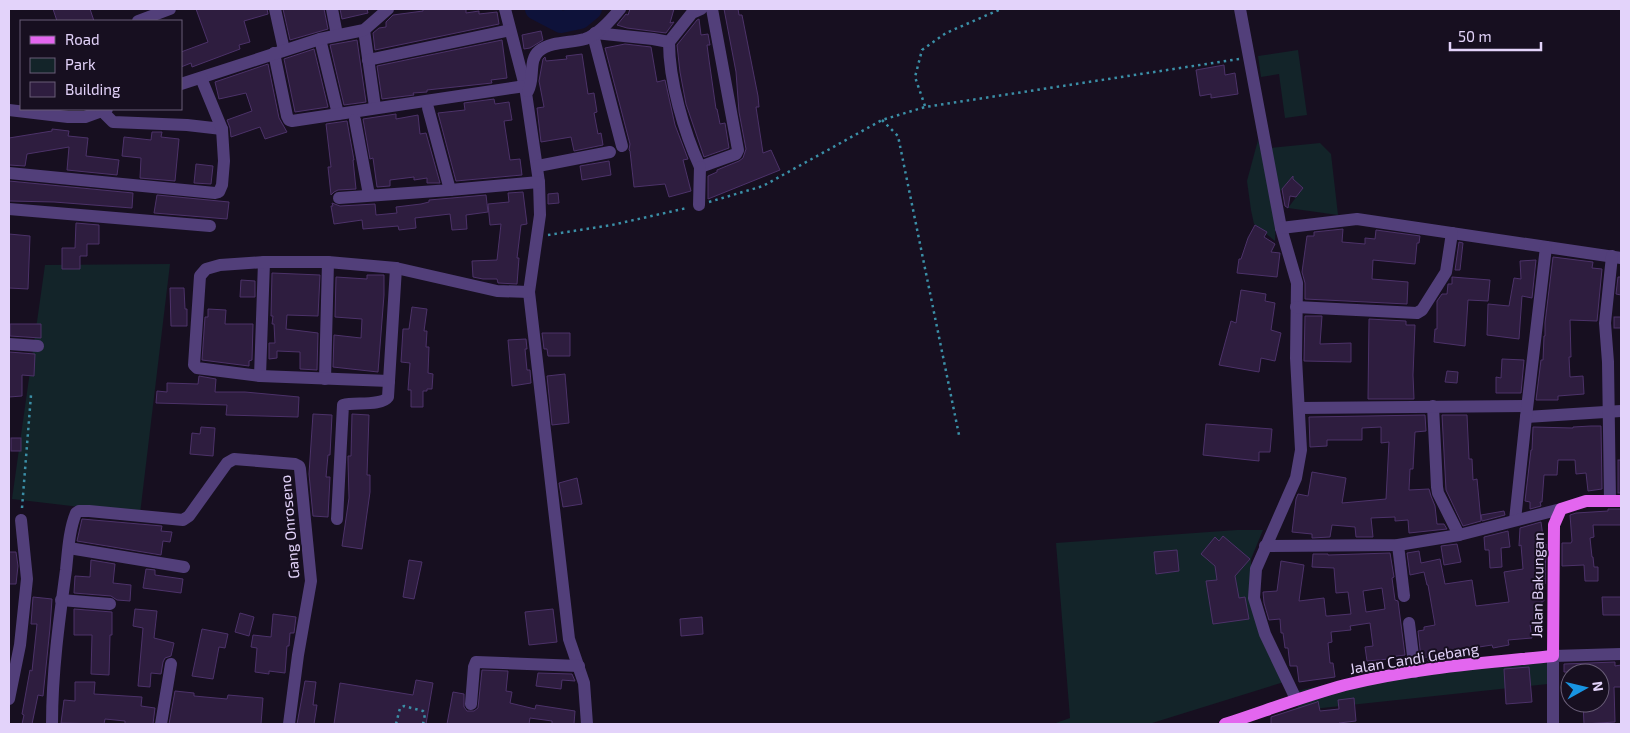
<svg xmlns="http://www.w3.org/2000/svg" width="1630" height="733" font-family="'Exo 2',sans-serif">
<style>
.green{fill:#132429}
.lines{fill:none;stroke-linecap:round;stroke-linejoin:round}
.river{stroke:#0e123a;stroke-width:22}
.building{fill:#2e1d3f;stroke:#4c3269;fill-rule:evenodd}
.path{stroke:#3b8fa7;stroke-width:2.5;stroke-dasharray:2.5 4;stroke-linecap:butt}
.minor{stroke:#523f7a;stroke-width:12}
.major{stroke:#e366ef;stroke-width:12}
.labels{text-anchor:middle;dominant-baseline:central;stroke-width:4;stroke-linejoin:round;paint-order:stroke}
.street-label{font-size:15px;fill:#e3d3fa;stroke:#170f20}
</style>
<rect width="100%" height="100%" fill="#170f20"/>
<g class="green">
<path d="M 1298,50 L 1307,115 L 1285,118 L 1279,74 L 1261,77 L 1258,56 Z"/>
<path d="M 1258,140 L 1276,213 L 1275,241 L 1254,224 L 1251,210 L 1247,181 Z"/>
<path d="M 1320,143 L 1331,154 L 1338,215 L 1288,208 L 1303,188 L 1291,178 L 1275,198 L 1270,148 Z"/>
<path d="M 170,264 L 140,514 L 12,499 L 45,265 Z"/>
<path d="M 1237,530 L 1263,530 L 1251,559 L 1251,595 L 1284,682 L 1149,724 L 1053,724 L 1070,718 L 1056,543 Z"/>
<path d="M 1549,650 L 1548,684 L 1322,708 L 1298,713 L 1297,691 L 1390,670 Z"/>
</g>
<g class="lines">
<path class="river" d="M 536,9 L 561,22 L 580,18 L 591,9"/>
</g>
<g class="building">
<path d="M 53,9 L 90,9 L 94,21 L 57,21 Z"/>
<path d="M 196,9 L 267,9 L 268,14 L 244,21 L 250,42 L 239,45 L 240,49 L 192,67 L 191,63 L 181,67 L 181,52 L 208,42 Z"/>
<path d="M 283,9 L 324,9 L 328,29 L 290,40 Z"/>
<path d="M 340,9 L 367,9 L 368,13 L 342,19 Z"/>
<path d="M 423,9 L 466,9 L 466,13 L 479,11 L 479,14 L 497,12 L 499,24 L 375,50 L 373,33 L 379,28 L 386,27 L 386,22 L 393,15 L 423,11 Z"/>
<path d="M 630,9 L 674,9 L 670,23 L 674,22 L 666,33 L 627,28 L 617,25 L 626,14 L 628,15 Z"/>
<path d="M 724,9 L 738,9 L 739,15 L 742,15 L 758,96 L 759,107 L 756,107 L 763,153 L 771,150 L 780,170 L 708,199 L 708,176 L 717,172 L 717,170 L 739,161 L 743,158 L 746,149 L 739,112 L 736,72 Z"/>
<path d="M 699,19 L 701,35 L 708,34 L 710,45 L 707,45 L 709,60 L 716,109 L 717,109 L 720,124 L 725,123 L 729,148 L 704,157 L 686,104 L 680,72 L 677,45 L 697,20 Z"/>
<path d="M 541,31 L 543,40 L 530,48 L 524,49 L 522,35 Z"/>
<path d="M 357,40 L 366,102 L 344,105 L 330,45 Z"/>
<path d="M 502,40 L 507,78 L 491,80 L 492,83 L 427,90 L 427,92 L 413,93 L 414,95 L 382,99 L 377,66 Z"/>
<path d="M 625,44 L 651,47 L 657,82 L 665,80 L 675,125 L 688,159 L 683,160 L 691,191 L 669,197 L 665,184 L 634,187 L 630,151 L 629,150 L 630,144 L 605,48 Z"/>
<path d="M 314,49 L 328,107 L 295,112 L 284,59 Z"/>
<path d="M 582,54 L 588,94 L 594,93 L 597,112 L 594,113 L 598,134 L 601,133 L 603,145 L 574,151 L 571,137 L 541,142 L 537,108 L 544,107 L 539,81 L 543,59 L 545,57 L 546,61 L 567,59 L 566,56 Z"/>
<path d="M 268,64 L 279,118 L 287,132 L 265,139 L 260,127 L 231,137 L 230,128 L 227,120 L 252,111 L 246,93 L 219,99 L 215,82 Z"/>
<path d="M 1224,65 L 1225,75 L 1235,73 L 1238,94 L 1211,98 L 1211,94 L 1200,96 L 1196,70 Z"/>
<path d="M 494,99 L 495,104 L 509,102 L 512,120 L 504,121 L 510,160 L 520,159 L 522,175 L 456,181 L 438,113 L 465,110 L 464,103 Z"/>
<path d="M 396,114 L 396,119 L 418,115 L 420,134 L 426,133 L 440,183 L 427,183 L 427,178 L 414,180 L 414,177 L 390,180 L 390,186 L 377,187 L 373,158 L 370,159 L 363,119 Z"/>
<path d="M 347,121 L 354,160 L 353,160 L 356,189 L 338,190 L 334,192 L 331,195 L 328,167 L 331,167 L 326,124 Z"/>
<path d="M 52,129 L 69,131 L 68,136 L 88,138 L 86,156 L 119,160 L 117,175 L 67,170 L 69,147 L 27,154 L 25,166 L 9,165 L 9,138 L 52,131 Z"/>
<path d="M 152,132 L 162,132 L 161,137 L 179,139 L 175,181 L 140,178 L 141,158 L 122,156 L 124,137 L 151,140 Z"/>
<path d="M 609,161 L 611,175 L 582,180 L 580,166 Z"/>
<path d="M 196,164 L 213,166 L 211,184 L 194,183 Z"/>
<path d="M 1293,176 L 1293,179 L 1303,188 L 1296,197 L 1290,196 L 1288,208 L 1285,206 L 1282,189 Z"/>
<path d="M 9,181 L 133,193 L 132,208 L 54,202 L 9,201 Z"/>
<path d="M 523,192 L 527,224 L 521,225 L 517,258 L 519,258 L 517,284 L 498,283 L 497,279 L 483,279 L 473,277 L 472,261 L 497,260 L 501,224 L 490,225 L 488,204 L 509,202 L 508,193 Z"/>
<path d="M 558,193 L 559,203 L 548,204 L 548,194 Z"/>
<path d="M 157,195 L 229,202 L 227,219 L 154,213 Z"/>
<path d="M 486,195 L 488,212 L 466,215 L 467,229 L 452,230 L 450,214 L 415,218 L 416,228 L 399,230 L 398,226 L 363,229 L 362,220 L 334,224 L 331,206 L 333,206 L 332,203 L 340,206 L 375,204 L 376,215 L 397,213 L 396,207 L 421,204 L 429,202 L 429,200 Z"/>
<path d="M 76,223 L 99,225 L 99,244 L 87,244 L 87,256 L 80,256 L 80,269 L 62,269 L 62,248 L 75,248 Z"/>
<path d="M 1255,225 L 1267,232 L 1264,237 L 1275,244 L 1271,252 L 1280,253 L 1277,277 L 1237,273 L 1239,259 L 1241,259 L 1248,238 Z"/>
<path d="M 1343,229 L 1342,242 L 1365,244 L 1365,238 L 1375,239 L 1376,230 L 1420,236 L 1419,243 L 1417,243 L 1415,264 L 1373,260 L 1372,279 L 1408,282 L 1407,304 L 1305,299 L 1305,283 L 1302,272 L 1307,236 L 1314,236 L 1314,232 Z"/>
<path d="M 9,234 L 30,236 L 28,289 L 9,288 Z"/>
<path d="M 1459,242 L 1463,243 L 1460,270 L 1455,270 Z"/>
<path d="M 1553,257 L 1593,262 L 1592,268 L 1602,269 L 1597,321 L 1570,320 L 1571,357 L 1569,357 L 1570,377 L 1583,376 L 1584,394 L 1558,396 L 1558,400 L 1536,400 L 1541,360 L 1543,360 L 1544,336 L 1545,336 L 1545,323 Z"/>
<path d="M 1536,260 L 1532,298 L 1522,296 L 1519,339 L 1487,335 L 1488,304 L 1509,306 L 1514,278 L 1521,279 L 1520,261 Z"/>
<path d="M 272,273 L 320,275 L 318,316 L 287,315 L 286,329 L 318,333 L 317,370 L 300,369 L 300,352 L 277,351 L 277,358 L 269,359 L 269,343 L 275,343 L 274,324 L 272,324 L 273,316 L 271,316 Z"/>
<path d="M 367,275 L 384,275 L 384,295 L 378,372 L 333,367 L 334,335 L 361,338 L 362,319 L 335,317 L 336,277 L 367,279 Z"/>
<path d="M 1452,277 L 1490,280 L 1488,301 L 1468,300 L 1465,346 L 1434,342 L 1435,329 L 1437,329 L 1437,301 L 1442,294 L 1447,294 L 1448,284 L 1452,284 Z"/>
<path d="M 1618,277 L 1621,277 L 1621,295 L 1616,294 Z"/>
<path d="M 241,280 L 255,281 L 255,297 L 240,297 Z"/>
<path d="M 170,288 L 184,288 L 185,309 L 187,309 L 187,326 L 171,326 Z"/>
<path d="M 1241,290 L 1266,294 L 1265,301 L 1275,303 L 1271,330 L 1281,333 L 1275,361 L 1261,358 L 1259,372 L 1219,365 L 1231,321 L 1236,323 Z"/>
<path d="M 412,307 L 427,309 L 424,331 L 427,331 L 426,347 L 429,347 L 428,373 L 433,374 L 432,389 L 427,389 L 427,391 L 423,391 L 423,407 L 411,407 L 411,390 L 408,390 L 410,363 L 401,362 L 403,329 L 409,329 Z"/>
<path d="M 208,309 L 226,310 L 225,324 L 253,324 L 252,360 L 249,361 L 249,366 L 202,360 L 205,317 L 208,317 Z"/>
<path d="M 1305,316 L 1322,316 L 1320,344 L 1351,343 L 1351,362 L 1304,361 Z"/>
<rect x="1614" y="317" width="7" height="11"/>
<path d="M 1369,319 L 1406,321 L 1406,325 L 1415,325 L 1413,375 L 1414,399 L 1368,399 Z"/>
<path d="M 10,324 L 41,324 L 41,338 L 10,336 Z"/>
<path d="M 542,333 L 570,333 L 570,356 L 548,356 L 547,349 L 544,349 Z"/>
<path d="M 526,339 L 527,349 L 525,349 L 527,370 L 530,370 L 531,383 L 512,386 L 508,340 Z"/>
<path d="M 9,352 L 35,354 L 34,376 L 22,375 L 22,396 L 9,397 Z"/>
<path d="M 1502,359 L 1524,360 L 1521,393 L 1496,393 L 1496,377 L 1501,378 Z"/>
<path d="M 1447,371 L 1458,372 L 1457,383 L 1445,382 Z"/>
<path d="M 565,374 L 569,423 L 552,425 L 547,376 Z"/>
<path d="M 199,376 L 216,379 L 215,392 L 245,392 L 299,397 L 298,417 L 226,415 L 227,405 L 156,403 L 157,391 L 167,392 L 167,383 L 198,384 Z"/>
<path d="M 313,414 L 332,415 L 330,455 L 328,455 L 326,477 L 330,477 L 328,517 L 313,516 L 309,474 Z"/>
<path d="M 352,414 L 369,415 L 367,475 L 370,475 L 370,492 L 362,549 L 342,546 L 349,498 L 348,460 L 348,456 L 351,456 Z"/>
<path d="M 1425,415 L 1426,431 L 1415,432 L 1413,469 L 1410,469 L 1409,490 L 1429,489 L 1431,496 L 1435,506 L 1437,524 L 1444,524 L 1447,529 L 1409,533 L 1408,520 L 1395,521 L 1395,517 L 1371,518 L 1373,537 L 1356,537 L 1355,527 L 1332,525 L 1330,537 L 1312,538 L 1312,534 L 1292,532 L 1296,499 L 1298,494 L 1308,496 L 1312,472 L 1346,478 L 1342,503 L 1386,499 L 1389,442 L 1381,443 L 1381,427 L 1362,428 L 1362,440 L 1327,440 L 1327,446 L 1310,447 L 1309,417 Z"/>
<path d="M 1442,415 L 1467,415 L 1469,459 L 1472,459 L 1473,480 L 1477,479 L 1481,521 L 1463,526 L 1446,490 Z"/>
<path d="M 1206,424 L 1272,429 L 1270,452 L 1259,452 L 1259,461 L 1203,455 Z"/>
<path d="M 1591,426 L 1601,426 L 1602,489 L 1588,491 L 1586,473 L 1576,474 L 1575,460 L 1558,460 L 1557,475 L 1544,475 L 1542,502 L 1540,502 L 1541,506 L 1530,509 L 1530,502 L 1525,501 L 1531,450 L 1532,450 L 1533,427 L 1573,428 L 1573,427 Z"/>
<path d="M 201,427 L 215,428 L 213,456 L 190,454 L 192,433 L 200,434 Z"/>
<rect x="11" y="438" width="10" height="13"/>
<rect x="1618" y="460" width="3" height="33"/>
<path d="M 577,478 L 582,504 L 563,507 L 559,483 Z"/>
<path d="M 1608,509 L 1621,509 L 1621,525 L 1593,525 L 1594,537 L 1590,538 L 1592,557 L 1593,557 L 1594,567 L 1598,567 L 1598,581 L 1585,581 L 1584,565 L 1562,566 L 1562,543 L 1571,543 L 1572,541 L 1570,515 L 1576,513 L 1608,511 Z"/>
<path d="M 1504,511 L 1505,515 L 1482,521 L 1481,515 Z"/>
<path d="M 82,519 L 162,526 L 161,531 L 172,532 L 170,542 L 163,541 L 161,555 L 77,541 Z"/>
<path d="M 1541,522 L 1544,544 L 1546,544 L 1545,584 L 1542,585 L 1544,601 L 1542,601 L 1543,624 L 1530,625 L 1532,638 L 1508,640 L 1509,645 L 1493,648 L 1492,645 L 1440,653 L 1441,660 L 1428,661 L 1428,657 L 1421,658 L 1418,631 L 1424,630 L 1424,627 L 1435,625 L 1428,585 L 1427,585 L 1424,572 L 1410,575 L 1407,553 L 1419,551 L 1421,563 L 1440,559 L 1445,584 L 1472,580 L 1476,606 L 1509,602 L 1504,572 L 1523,569 L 1521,545 L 1519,546 L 1520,528 Z"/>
<path d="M 1508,531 L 1510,547 L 1501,548 L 1502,567 L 1490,568 L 1489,550 L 1485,550 L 1484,537 Z"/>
<path d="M 1223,536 L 1250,559 L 1235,576 L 1239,598 L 1245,597 L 1249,619 L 1213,624 L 1206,581 L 1217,580 L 1215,566 L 1201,554 L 1215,537 L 1219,541 Z"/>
<path d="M 1457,544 L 1461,562 L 1444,565 L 1441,546 Z"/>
<path d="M 1177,550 L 1179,571 L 1156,574 L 1154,552 Z"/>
<path d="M 9,552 L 16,552 L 18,566 L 16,584 L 9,584 Z"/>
<path d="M 1390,553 L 1394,577 L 1392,578 L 1395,600 L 1398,601 L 1405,655 L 1389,657 L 1389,659 L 1367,661 L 1365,647 L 1373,646 L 1370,623 L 1350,626 L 1351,630 L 1331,632 L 1332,642 L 1328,643 L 1330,663 L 1333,663 L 1335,677 L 1299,682 L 1297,666 L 1290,666 L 1288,648 L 1285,648 L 1283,633 L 1281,633 L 1280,619 L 1269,620 L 1264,603 L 1263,592 L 1277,591 L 1281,561 L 1304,565 L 1299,601 L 1324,598 L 1326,616 L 1328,616 L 1351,614 L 1348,592 L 1336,593 L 1334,568 L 1312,567 L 1313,554 L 1328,554 L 1328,555 ZM 1382,588 L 1385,609 L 1366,612 L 1363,591 Z"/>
<path d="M 91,560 L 115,564 L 113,583 L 131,585 L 130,601 L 117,600 L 111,596 L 74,593 L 75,576 L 90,577 Z"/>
<path d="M 409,560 L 422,562 L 414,599 L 403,597 Z"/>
<path d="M 146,569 L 155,570 L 155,575 L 183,579 L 181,593 L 143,588 Z"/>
<path d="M 33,597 L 52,599 L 50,628 L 43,696 L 38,695 L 32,724 L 22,724 L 24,715 L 22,714 L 30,670 L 32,671 L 37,624 L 31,624 Z"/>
<path d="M 1602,597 L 1621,597 L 1621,615 L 1603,615 Z"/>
<path d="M 74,609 L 112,612 L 112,635 L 110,635 L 109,675 L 91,674 L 92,635 L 74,635 Z"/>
<path d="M 135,609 L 157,611 L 154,638 L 174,643 L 171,656 L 165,658 L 163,662 L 161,674 L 151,673 L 150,687 L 138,686 L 143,628 L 133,626 Z"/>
<path d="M 553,609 L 557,642 L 529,645 L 525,612 Z"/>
<path d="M 240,613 L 254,617 L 249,636 L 235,632 Z"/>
<path d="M 273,614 L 296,617 L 294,633 L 290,633 L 289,646 L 287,646 L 285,673 L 269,671 L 269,674 L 255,672 L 257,648 L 251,647 L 253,635 L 271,637 Z"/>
<path d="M 702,617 L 703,634 L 681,636 L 680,619 Z"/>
<path d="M 202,629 L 228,634 L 225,648 L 219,647 L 213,679 L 192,676 Z"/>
<path d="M 1615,662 L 1615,666 L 1621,665 L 1621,687 L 1614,687 L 1615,722 L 1584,724 L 1583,703 L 1600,703 L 1600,673 L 1564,672 L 1564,664 Z"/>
<path d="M 1529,667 L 1532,702 L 1506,704 L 1504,669 Z"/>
<path d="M 482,670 L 508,671 L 506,691 L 512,692 L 510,703 L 535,709 L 536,705 L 575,711 L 574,724 L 552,724 L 552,721 L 530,718 L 529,724 L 447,724 L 453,692 L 464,694 L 464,707 L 467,711 L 474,711 L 478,708 Z"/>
<path d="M 538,673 L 572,674 L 575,681 L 562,680 L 561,689 L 536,686 Z"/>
<path d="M 416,680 L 433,683 L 426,724 L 334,724 L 340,683 L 413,695 Z"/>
<path d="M 305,681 L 316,682 L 313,705 L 317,705 L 314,724 L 297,724 Z"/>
<path d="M 75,682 L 95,682 L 94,694 L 142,697 L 141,706 L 155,708 L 153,724 L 125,724 L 125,721 L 105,719 L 104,724 L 61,723 L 64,700 L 75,701 Z"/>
<path d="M 175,691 L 194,693 L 194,696 L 227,699 L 228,695 L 263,698 L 261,724 L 169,724 Z"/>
<path d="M 1354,698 L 1356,721 L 1339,723 L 1339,724 L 1271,724 L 1271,717 L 1317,702 L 1318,701 L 1320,711 L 1339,709 L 1338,700 Z"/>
</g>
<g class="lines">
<g class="path">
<path d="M 925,106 L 915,77 L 922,50 L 946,33 L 1001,9"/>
<path d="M 882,120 L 898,136 L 959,435"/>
<path d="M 709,202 L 763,186 L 882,120 L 925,107 L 1239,59"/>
<path d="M 548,235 L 612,225 L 687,208"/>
<path d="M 22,508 L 31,395"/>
<path d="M 396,724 L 400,708 L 404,706 L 423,711 L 425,714 L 423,724"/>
</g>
<g class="minor">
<path d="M 275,9 L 284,50"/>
<path d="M 332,9 L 337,35"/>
<path d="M 505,9 L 525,86 L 539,182 L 540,215 L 529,292 L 569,639 L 584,683 L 587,724"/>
<path d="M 701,9 L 692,13 L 669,42 C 669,81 684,132 700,167 L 736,154 L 738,150 L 712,9"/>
<path d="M 1240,9 L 1281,228 L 1297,283 L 1296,358 L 1301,450 L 1296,478 L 1256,569 L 1254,598 L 1265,634 L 1296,699"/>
<path d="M 138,21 L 170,9"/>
<path d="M 364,30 L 375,107"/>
<path d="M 595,33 L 653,39 L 669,42"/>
<path d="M 593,35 L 622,146"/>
<path d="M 320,39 L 338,114"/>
<path d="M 274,53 L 287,116 L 289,120 L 292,121 L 525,86"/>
<path d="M 368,60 L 510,30"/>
<path d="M 181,84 L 320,39 L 364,30 L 388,9"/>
<path d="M 528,91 C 535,79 528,60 539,51 C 551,41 571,43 585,39 C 599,34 611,20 620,9"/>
<path d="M 9,110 L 68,117 L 85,117 L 107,109"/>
<path d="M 101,110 L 113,122 L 187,125 L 222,129"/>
<path d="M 355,120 L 369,195"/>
<path d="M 538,166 L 610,152"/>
<path d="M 9,173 L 215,193 L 219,192 L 222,185 L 224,161 L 222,129 L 201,78"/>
<path d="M 450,190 L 539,182"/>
<path d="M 339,198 L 450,190 L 428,108"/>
<path d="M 699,205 L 700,167"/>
<path d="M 9,209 L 210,226"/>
<path d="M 1281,228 L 1357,219 L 1621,258"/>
<path d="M 1296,307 L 1417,313 L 1422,310 L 1446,272 L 1452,233"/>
<path d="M 9,344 L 38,346"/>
<path d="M 260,376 L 264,262"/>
<path d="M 325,379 L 328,262"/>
<path d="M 389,381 L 260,376 L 197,368 L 194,365 L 200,276 L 206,269 L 220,265 L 264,262 L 328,262 L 396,268 L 497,291 L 529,292"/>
<path d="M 1433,406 L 1437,487 L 1438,493 L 1459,535"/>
<path d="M 1299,408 L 1527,406"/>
<path d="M 1526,417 L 1621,411"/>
<path d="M 1610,501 L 1608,362 L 1605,323 L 1612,256"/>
<path d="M 337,519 L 343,405 C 355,402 382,406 388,397 L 396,268"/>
<path d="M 1515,520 L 1526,417 L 1546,247"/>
<path d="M 1398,545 L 1404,596"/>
<path d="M 1265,546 L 1398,545 L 1459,535 L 1561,509"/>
<path d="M 69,548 L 184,567"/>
<path d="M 61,600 L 110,604"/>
<path d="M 1409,623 L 1415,672"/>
<path d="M 9,699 L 20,645 L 27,579 L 21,520"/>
<path d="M 471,704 L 474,667 L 476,662 L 579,666"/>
<path d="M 52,724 C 52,673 59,621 66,570 C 68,551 69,530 76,513 L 79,511 L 89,511 L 183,520 L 189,516 L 227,463 L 234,459 L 295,464 L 299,466 L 300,469 L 311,581 L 298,655 L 289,724"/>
<path d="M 161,724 L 171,664"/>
<path d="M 1553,724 L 1553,656 L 1621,654"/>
</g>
<path class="major" d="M 1225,724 C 1265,711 1304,696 1345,685 C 1413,668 1484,663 1553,656 L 1554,525 L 1561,509 L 1586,501 L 1621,501"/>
</g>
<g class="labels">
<g class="street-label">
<text transform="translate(289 527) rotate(-95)">Gang Onroseno</text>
<text transform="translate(1537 585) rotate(-89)">Jalan Bakungan</text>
<text transform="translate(1414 658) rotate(-9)">Jalan Candi Gebang</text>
</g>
</g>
<rect width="1630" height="733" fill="none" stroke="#e3d3fa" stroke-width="20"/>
<rect x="20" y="20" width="162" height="90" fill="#170f20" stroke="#695d77"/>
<rect x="30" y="36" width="25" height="8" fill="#e366ef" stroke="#695d77"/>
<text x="65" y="45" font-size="15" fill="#e3d3fa">Road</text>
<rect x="30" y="58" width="25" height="15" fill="#132429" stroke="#695d77"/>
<text x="65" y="70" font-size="15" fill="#e3d3fa">Park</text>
<rect x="30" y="82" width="25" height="15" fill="#2e1d3f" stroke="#695d77"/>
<text x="65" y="95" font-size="15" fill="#e3d3fa">Building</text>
<g transform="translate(1585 688) rotate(82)"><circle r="24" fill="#170f20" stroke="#695d77"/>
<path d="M0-4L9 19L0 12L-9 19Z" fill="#1894e2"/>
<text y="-8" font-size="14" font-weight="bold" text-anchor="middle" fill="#e3d3fa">N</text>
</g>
<path d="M1450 42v8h91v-8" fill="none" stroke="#e3d3fa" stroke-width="2.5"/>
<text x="1458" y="42" font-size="15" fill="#e3d3fa" stroke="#170f20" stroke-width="4" paint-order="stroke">50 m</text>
</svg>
